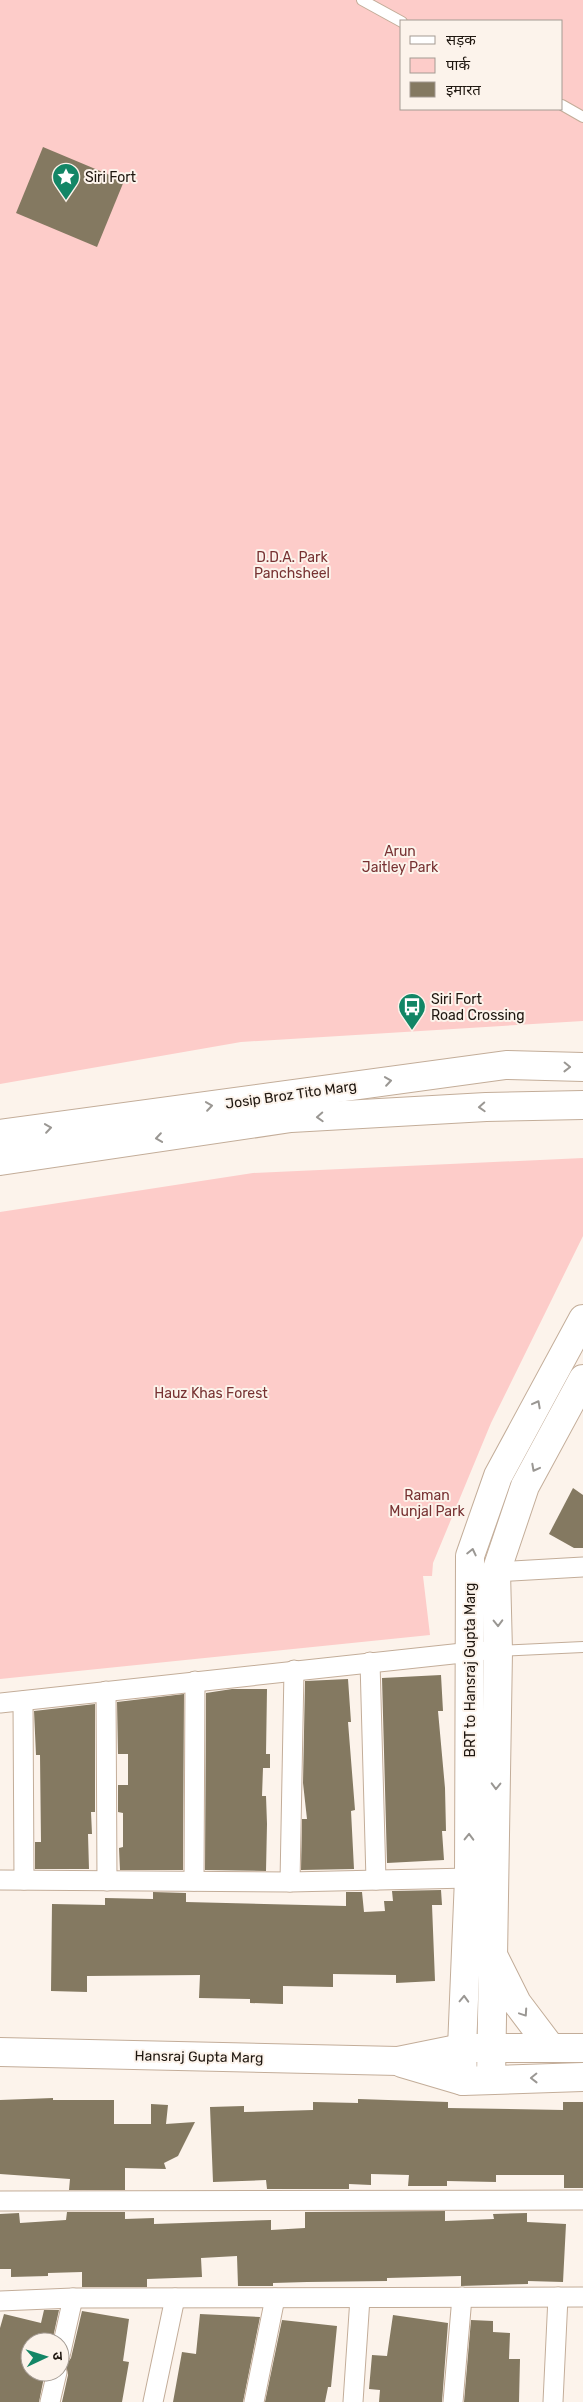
<svg xmlns="http://www.w3.org/2000/svg" width="583" height="2402" font-family="Rubik,'Noto Sans Devanagari',sans-serif">
<style>
.green{fill:#fdccc9;fill-rule:evenodd}
.building{fill:#847961}
.lines{fill:none;stroke-linecap:round;stroke-linejoin:round}
.lane-casing{stroke:#c3ad99;stroke-width:12}
.street-casing{stroke:#c3ad99;stroke-width:21}
.secondary-casing{stroke:#c3ad99;stroke-width:30}
.lane{stroke:#fff;stroke-width:10}
.street{stroke:#fff;stroke-width:19}
.secondary{stroke:#fff;stroke-width:28}
.oneway{stroke:#9a9793}
.labels{text-anchor:middle;dominant-baseline:central;stroke-width:4;stroke-linejoin:round;paint-order:stroke}
.poi-label{font-size:14px;fill:#1f1710;stroke:#fcf3eb;text-anchor:start}
.park-label{font-size:14px;fill:#773232;stroke:#fcf3eb}
.street-label{font-size:14px;fill:#1f1710;stroke:#fcf3eb}
</style>
<rect width="100%" height="100%" fill="#fcf3eb"/>
<g class="green">
<path d="M 0,0 L 583,0 L 583,1021 L 241,1042 L 0,1084 ZM 402,21 L 562,21 L 562,109 L 402,109 Z"/>
<path d="M 583,1158 L 583,1236 L 491,1423 L 433,1563 L 432,1576 L 423,1576 L 430,1635 L 0,1679 L 0,1212 L 253,1173 Z"/>
</g>
<g class="building">
<path d="M 43,147 L 124,181 L 97,247 L 16,213 Z"/>
<path d="M 573,1488 L 583,1495 L 583,1548 L 574,1548 L 549,1534 Z"/>
<path d="M 441,1675 L 443,1711 L 438,1711 L 445,1788 L 446,1831 L 442,1831 L 444,1860 L 387,1863 L 382,1678 Z"/>
<path d="M 348,1679 L 351,1722 L 348,1722 L 355,1810 L 351,1811 L 354,1869 L 301,1870 L 302,1819 L 307,1819 L 303,1783 L 305,1681 Z"/>
<path d="M 232,1689 L 267,1689 L 266,1754 L 270,1754 L 270,1768 L 263,1768 L 262,1796 L 266,1796 L 267,1824 L 266,1871 L 205,1870 L 206,1693 Z"/>
<path d="M 184,1694 L 183,1870 L 120,1870 L 119,1848 L 123,1847 L 123,1813 L 118,1812 L 118,1785 L 128,1785 L 128,1754 L 118,1754 L 117,1702 Z"/>
<path d="M 95,1704 L 95,1812 L 91,1812 L 92,1834 L 88,1834 L 89,1869 L 35,1869 L 35,1842 L 41,1842 L 40,1755 L 36,1755 L 34,1711 Z"/>
<path d="M 441,1890 L 442,1905 L 432,1905 L 435,1981 L 396,1983 L 396,1975 L 333,1974 L 333,1987 L 283,1986 L 283,2004 L 250,2003 L 250,1999 L 199,1998 L 200,1975 L 87,1976 L 87,1992 L 51,1991 L 52,1904 L 105,1905 L 105,1898 L 153,1899 L 153,1892 L 186,1893 L 186,1902 L 346,1906 L 346,1892 L 362,1892 L 364,1912 L 385,1911 L 384,1901 L 393,1901 L 392,1891 Z"/>
<path d="M 53,2098 L 53,2100 L 114,2100 L 114,2124 L 151,2124 L 151,2104 L 168,2105 L 166,2124 L 195,2122 L 178,2156 L 164,2163 L 166,2169 L 125,2168 L 125,2190 L 69,2190 L 70,2179 L 0,2174 L 0,2100 Z"/>
<path d="M 358,2099 L 448,2102 L 448,2108 L 563,2110 L 563,2102 L 583,2102 L 583,2188 L 564,2188 L 564,2175 L 496,2175 L 496,2182 L 447,2181 L 447,2186 L 408,2186 L 409,2175 L 371,2174 L 371,2185 L 349,2184 L 349,2189 L 267,2189 L 266,2180 L 213,2182 L 210,2107 L 244,2106 L 244,2112 L 313,2110 L 313,2102 L 358,2103 Z"/>
<path d="M 445,2211 L 445,2221 L 494,2219 L 493,2214 L 527,2213 L 527,2222 L 566,2224 L 563,2282 L 528,2281 L 528,2284 L 461,2286 L 461,2276 L 387,2278 L 387,2281 L 307,2282 L 273,2283 L 273,2286 L 238,2286 L 237,2256 L 201,2258 L 202,2277 L 147,2279 L 147,2287 L 82,2287 L 82,2272 L 48,2273 L 48,2276 L 11,2277 L 11,2269 L 0,2269 L 0,2214 L 19,2213 L 20,2223 L 66,2220 L 67,2212 L 125,2212 L 125,2219 L 154,2218 L 154,2224 L 271,2220 L 271,2230 L 305,2228 L 305,2212 Z"/>
<path d="M 44,2310 L 59,2310 L 52,2342 L 30,2342 L 30,2372 L 45,2372 L 39,2402 L 0,2402 L 0,2328 L 4,2314 L 41,2323 Z"/>
<path d="M 82,2311 L 129,2319 L 123,2361 L 129,2362 L 122,2402 L 62,2402 L 68,2375 L 66,2365 L 71,2358 Z"/>
<path d="M 200,2314 L 260,2317 L 243,2402 L 173,2402 L 182,2352 L 196,2354 Z"/>
<path d="M 393,2315 L 448,2323 L 442,2402 L 379,2402 L 380,2390 L 369,2389 L 372,2355 L 387,2356 Z"/>
<path d="M 282,2320 L 337,2326 L 331,2387 L 328,2387 L 325,2402 L 265,2402 Z"/>
<path d="M 471,2320 L 493,2321 L 493,2332 L 510,2333 L 509,2359 L 520,2359 L 519,2402 L 464,2402 Z"/>
</g>
<g class="lines">
<defs>
<g id="lane">
<path d="M 362,0 L 402,22"/>
<path d="M 562,105 L 583,117"/>
<path d="M 499,1651 L 583,1647"/>
</g>
<g id="street">
<path d="M 496,1572 L 583,1567"/>
<path d="M 370,1662 L 376,1880"/>
<path d="M 106,1691 L 107,1881"/>
<path d="M 23,1701 L 24,1880"/>
<path d="M 0,1703 L 481,1651"/>
<path d="M 0,1880 L 290,1882 L 469,1878"/>
<path d="M 194,1881 L 195,1681"/>
<path d="M 290,1882 L 294,1670"/>
<path d="M 0,2201 L 583,2200"/>
<path d="M 0,2301 L 73,2298 L 583,2297"/>
<path d="M 60,2356 L 73,2298"/>
<path d="M 50,2402 L 57,2372"/>
<path d="M 153,2402 L 175,2298"/>
<path d="M 254,2402 L 275,2298"/>
<path d="M 353,2402 L 360,2298"/>
<path d="M 453,2402 L 462,2297"/>
<path d="M 553,2402 L 558,2297"/>
</g>
<g id="secondary">
<path d="M 0,1134 L 506,1065 L 583,1067"/>
<path d="M 0,1161 L 291,1118 L 486,1107 L 583,1105"/>
<path d="M 495,1959 L 517,2003 L 551,2048"/>
<path d="M 0,2052 L 398,2061 L 462,2048 L 583,2048"/>
<path d="M 402,2063 L 463,2081 L 583,2077"/>
<path d="M 491,2080 L 498,1651 L 496,1572 L 525,1486 L 583,1379"/>
<path d="M 463,2081 L 462,2048 L 469,1878 L 470,1556 L 498,1476 L 583,1319"/>
</g>
</defs>
<use href="#lane" class="lane-casing"/>
<use href="#street" class="street-casing"/>
<use href="#secondary" class="secondary-casing"/>
<use href="#lane" class="lane"/>
<use href="#street" class="street"/>
<use href="#secondary" class="secondary"/>
</g>
<defs><path id="oneway-chevron" d="M-2-3.5L2.5 0L-2 3.5" fill="none" stroke-width="1.6" stroke-linecap="round" stroke-linejoin="round" transform="scale(1.25)"/></defs>
<g class="oneway">
<use href="#oneway-chevron" transform="translate(567 1067) rotate(1)"/>
<use href="#oneway-chevron" transform="translate(388 1081) rotate(-8)"/>
<use href="#oneway-chevron" transform="translate(209 1106) rotate(-8)"/>
<use href="#oneway-chevron" transform="translate(482 1107) rotate(177)"/>
<use href="#oneway-chevron" transform="translate(320 1117) rotate(177)"/>
<use href="#oneway-chevron" transform="translate(48 1128) rotate(-8)"/>
<use href="#oneway-chevron" transform="translate(159 1138) rotate(172)"/>
<use href="#oneway-chevron" transform="translate(537 1404) rotate(-62)"/>
<use href="#oneway-chevron" transform="translate(535 1468) rotate(118)"/>
<use href="#oneway-chevron" transform="translate(472 1552) rotate(-77)"/>
<use href="#oneway-chevron" transform="translate(498 1623) rotate(89)"/>
<use href="#oneway-chevron" transform="translate(496 1786) rotate(91)"/>
<use href="#oneway-chevron" transform="translate(469 1837) rotate(-89)"/>
<use href="#oneway-chevron" transform="translate(464 1999) rotate(-88)"/>
<use href="#oneway-chevron" transform="translate(524 2013) rotate(56)"/>
<use href="#oneway-chevron" transform="translate(534 2078) rotate(179)"/>
</g>
<defs>
<symbol id="sight-pin" viewBox="-11 -11 22 30"><path d="M0 17L-7.5 6A9.5 9.5 0 1 1 7.5 6Z" fill="#138666" stroke="#fcf3eb"/><path d="M0-6L1.8-2.2L6-1.7L2.9 1.2L3.7 5.4L0 3.3L-3.7 5.4L-2.9 1.2L-6-1.7L-1.8-2.2Z" fill="#fff"/></symbol>
<symbol id="bus-pin" viewBox="-11 -11 22 30"><path d="M0 17L-7.5 6A9.5 9.5 0 1 1 7.5 6Z" fill="#138666" stroke="#fcf3eb"/><path d="M-5-6H5V4H4V6H2V4H-2V6H-4V4H-5ZM-3.5-4V0h7V-4ZM-3.5 1.2v1.5H-2V1.2ZM2 1.2v1.5H3.5V1.2Z" fill="#fff"/></symbol>
</defs>
<g fill-rule="evenodd">
<use href="#sight-pin" x="50" y="161" width="32" height="43"/>
<use href="#bus-pin" x="396" y="991" width="32" height="43"/>
</g>
<g class="labels">
<g class="poi-label">
<text x="85" y="177">Siri Fort</text>
<text x="431" y="999">Siri Fort<tspan x="431" dy="16">Road Crossing</tspan></text>
</g>
<g class="park-label">
<text x="292" y="557">D.D.A. Park<tspan x="292" dy="16">Panchsheel</tspan></text>
<text x="400" y="851">Arun<tspan x="400" dy="16">Jaitley Park</tspan></text>
<text x="211" y="1393">Hauz Khas Forest</text>
<text x="427" y="1495">Raman<tspan x="427" dy="16">Munjal Park</tspan></text>
</g>
<g class="street-label">
<text transform="translate(291 1095) rotate(-8)">Josip Broz Tito Marg</text>
<text transform="translate(470 1670) rotate(-90)">BRT to Hansraj Gupta Marg</text>
<text transform="translate(199 2057) rotate(1)">Hansraj Gupta Marg</text>
</g>
</g>
<rect x="400" y="20" width="162" height="90" fill="#fcf3eb" stroke="#a49b93"/>
<rect x="410" y="36" width="25" height="8" fill="#ffffff" stroke="#a49b93"/>
<text x="446" y="45" font-size="15" fill="#1f1710">सड़क</text>
<rect x="410" y="58" width="25" height="15" fill="#fdccc9" stroke="#a49b93"/>
<text x="446" y="70" font-size="15" fill="#1f1710">पार्क</text>
<rect x="410" y="82" width="25" height="15" fill="#847961" stroke="#a49b93"/>
<text x="446" y="95" font-size="15" fill="#1f1710">इमारत</text>
<g transform="translate(45 2357) rotate(86)"><circle r="24" fill="#fcf3eb" stroke="#a49b93"/>
<path d="M0-4L9 19L0 12L-9 19Z" fill="#138666"/>
<text y="-8" font-size="14" font-weight="bold" text-anchor="middle" fill="#1f1710">उ</text>
</g>
</svg>
